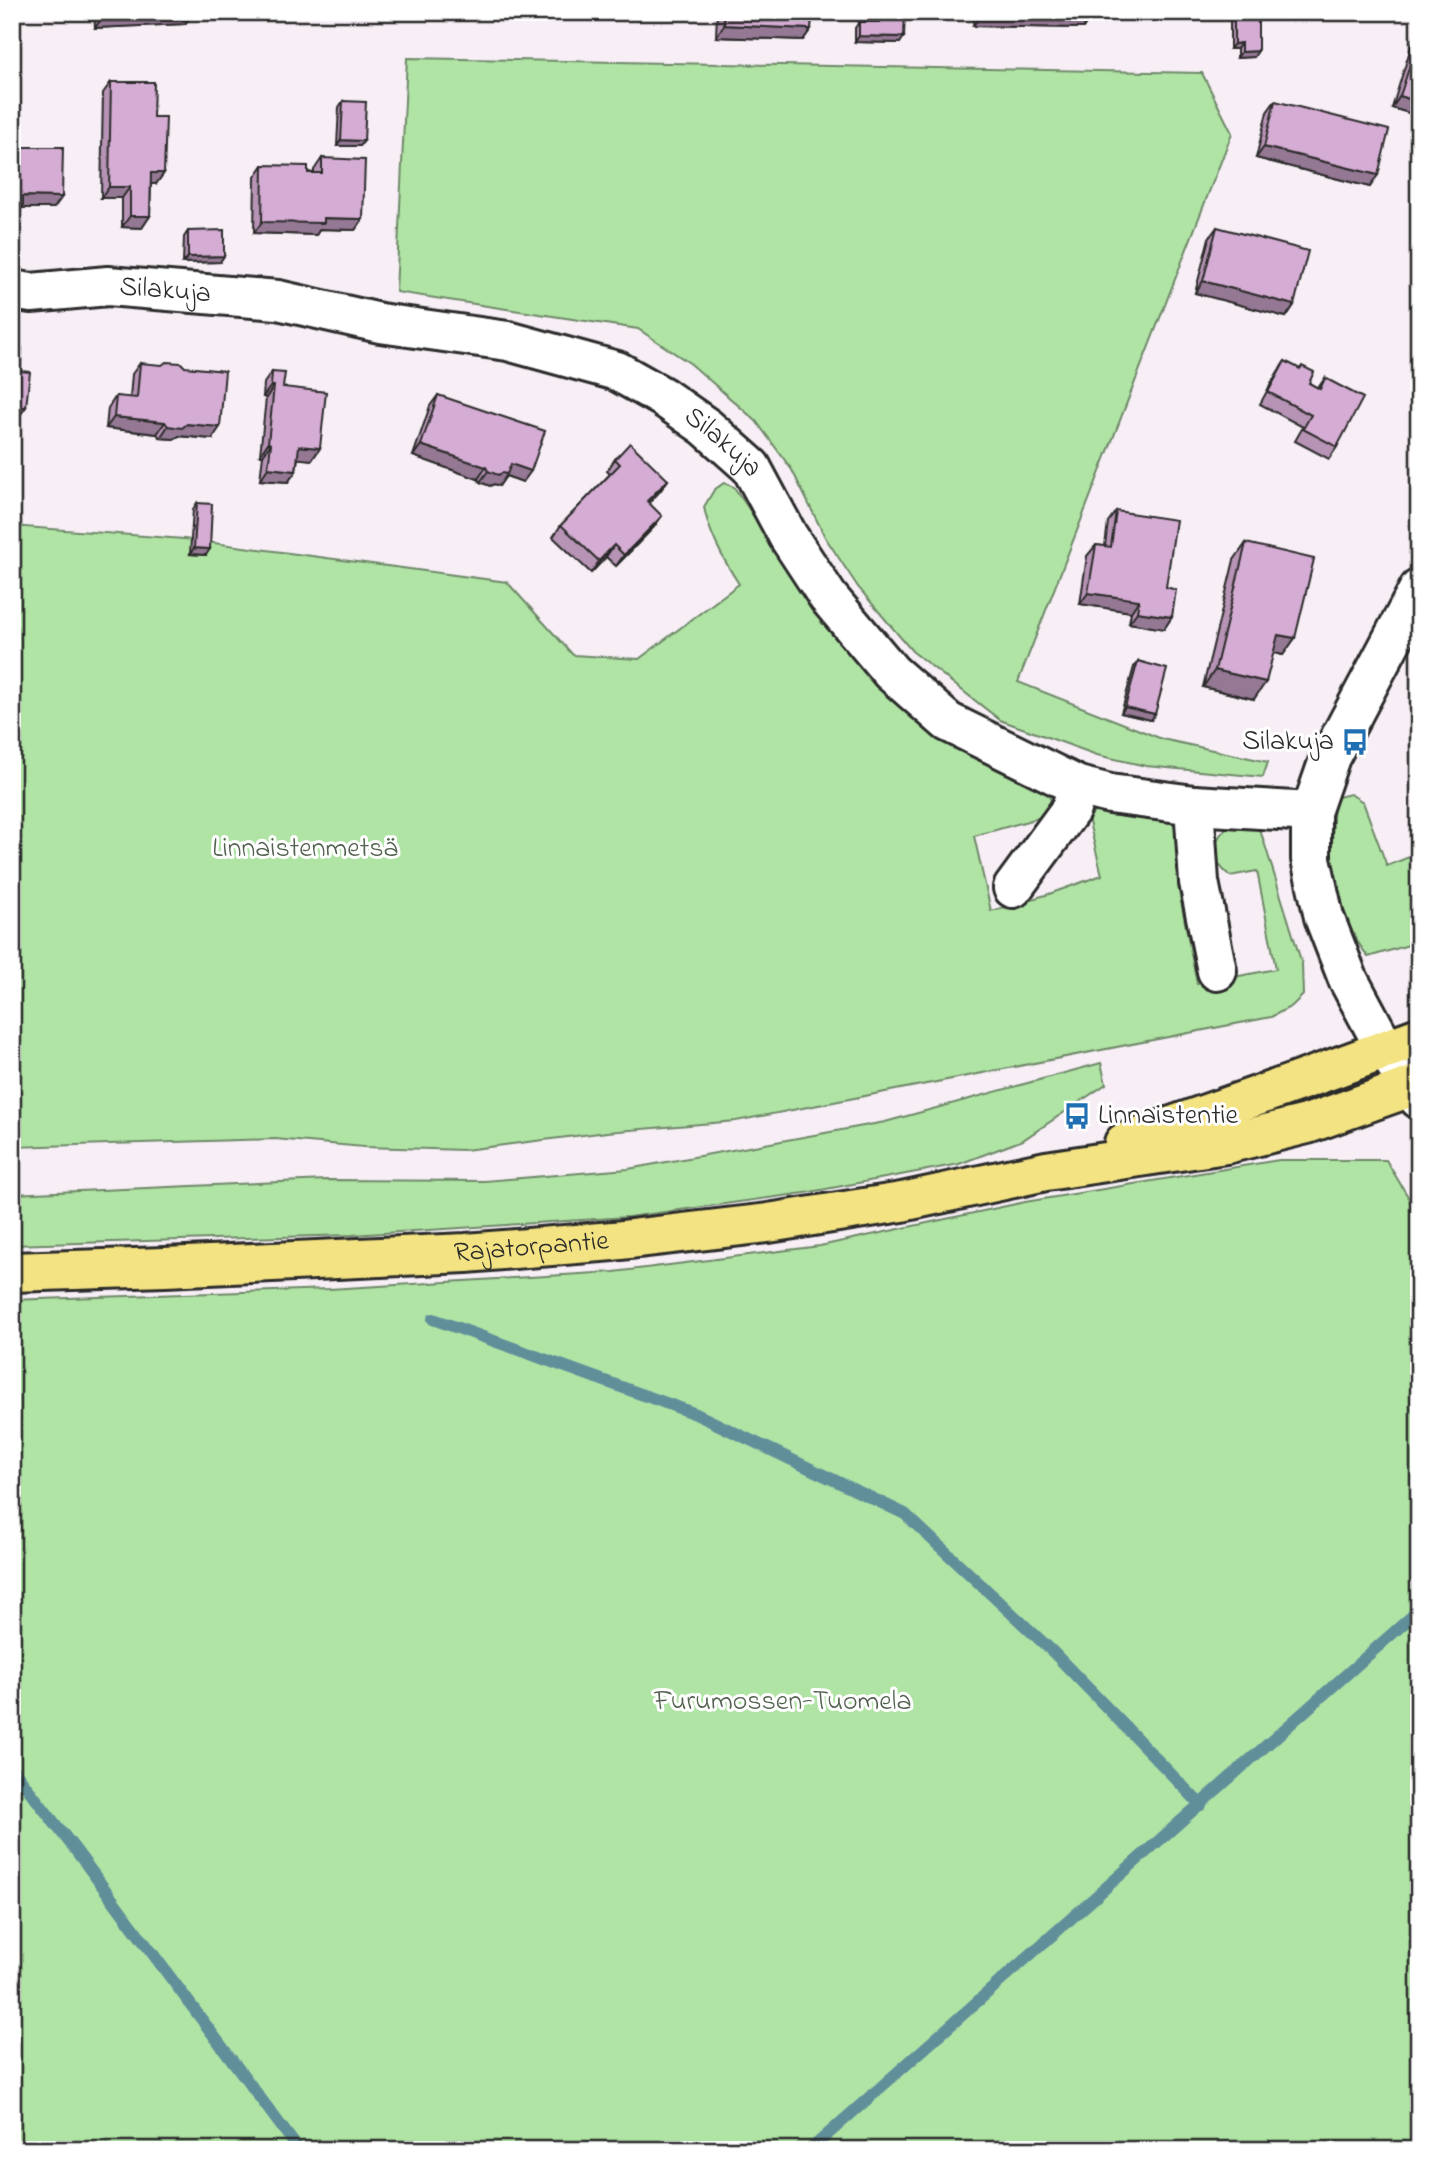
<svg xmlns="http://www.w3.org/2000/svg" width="1431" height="2162" font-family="'Indie Flower',sans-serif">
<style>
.green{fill:#b0e4a5;stroke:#6e8868;stroke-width:2}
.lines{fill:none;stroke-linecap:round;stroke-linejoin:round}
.stream{stroke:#618f9a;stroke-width:12}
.minor-casing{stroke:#2b2b2b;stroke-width:44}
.major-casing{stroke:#2b2b2b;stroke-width:44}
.minor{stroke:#fff;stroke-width:38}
.major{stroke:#f4e382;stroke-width:38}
.wall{fill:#b794b5;stroke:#2b2b2b;stroke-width:2}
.shaded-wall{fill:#957894;stroke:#2b2b2b;stroke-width:2}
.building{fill:#d5acd3;stroke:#2b2b2b;stroke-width:2}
.labels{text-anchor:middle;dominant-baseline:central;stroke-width:6;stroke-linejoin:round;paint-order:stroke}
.street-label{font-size:28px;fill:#2b2b2b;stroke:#fff}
.poi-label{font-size:28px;fill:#2b2b2b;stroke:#fff;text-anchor:end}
.park-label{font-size:28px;fill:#536250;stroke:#fff}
</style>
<rect width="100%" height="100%" fill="#f7eef6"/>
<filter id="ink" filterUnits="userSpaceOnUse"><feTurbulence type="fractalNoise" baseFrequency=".0143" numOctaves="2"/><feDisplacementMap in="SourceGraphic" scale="14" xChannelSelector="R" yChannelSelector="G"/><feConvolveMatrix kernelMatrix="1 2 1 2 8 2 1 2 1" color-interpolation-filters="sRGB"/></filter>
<g filter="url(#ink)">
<g class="green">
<path d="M 407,58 L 1202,73 L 1232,133 L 1018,682 L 1162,739 L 1268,762 L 1263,777 L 1146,766 L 1097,755 L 1000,720 L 912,651 L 858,587 L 825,537 L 792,470 L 756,421 L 691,364 L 638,329 L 396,292 Z"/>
<path d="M 724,483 L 734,487 L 780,555 L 1047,791 L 1056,813 L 974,836 L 991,911 L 1049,894 L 1102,875 L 1088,818 L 1100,807 L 1160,817 L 1174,823 L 1181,845 L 1178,886 L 1197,984 L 1276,969 L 1257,871 L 1230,876 C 1193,847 1235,807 1258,829 C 1262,833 1263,839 1265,845 L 1302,964 L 1303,995 L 1292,1006 L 1271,1017 L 736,1121 L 607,1132 L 465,1150 L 364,1147 L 275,1139 L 12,1147 L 12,526 L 184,539 L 507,582 L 573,655 L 639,659 L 739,584 C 724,561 709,534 704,507 L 714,490 Z"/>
<path d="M 1350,794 L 1363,802 L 1387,866 L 1419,853 L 1419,942 L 1368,957 L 1343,920 L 1331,866 L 1334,798 Z"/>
<path d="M 1101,1063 L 1106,1084 L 1023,1140 L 959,1164 L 805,1193 L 628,1217 L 352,1235 L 12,1245 L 12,1194 L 327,1180 L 484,1181 L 628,1169 L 885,1122 Z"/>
<path d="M 1279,1160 L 1386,1160 L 1419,1215 L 1419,2150 L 12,2150 L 12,1300 L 329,1289 L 614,1272 L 820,1246 L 1025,1202 Z"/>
</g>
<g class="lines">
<g class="stream">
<path d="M 433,1319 L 696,1414 L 905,1514 L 1053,1652 L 1201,1805"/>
<path d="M 12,1768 L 77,1852 L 299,2150"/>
<path d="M 810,2150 L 1419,1610"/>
</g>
<defs>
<g id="minor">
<path id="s1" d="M 12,290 L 31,293 L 108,286 L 278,300 L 380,323 L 508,341 L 617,371 L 663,397 L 706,427 L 751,467 L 788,536 L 828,597 L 891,672 L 948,722 L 1078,786 L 1110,794 L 1194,805 L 1311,812"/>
<path d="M 1419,589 L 1330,757 L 1311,812 L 1311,859 L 1324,917 L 1348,979 L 1386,1050 L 1419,1099"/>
<path d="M 1194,805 L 1199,882 L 1217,971"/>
<path d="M 1013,888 L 1071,809 L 1078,786"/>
</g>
<g id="major">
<path d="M 1124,1143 L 1308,1078 L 1419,1037"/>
<path id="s2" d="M 12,1272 L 165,1267 L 466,1253 L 613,1241 L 768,1223 L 902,1202 L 1046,1171 L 1226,1144 L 1307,1124 L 1419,1084"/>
</g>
</defs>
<use href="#minor" class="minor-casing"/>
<use href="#major" class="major-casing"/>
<use href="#minor" class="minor"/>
<use href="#major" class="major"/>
</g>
<g class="wall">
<path d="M 94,12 L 193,12 L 185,24 L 95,28 Z"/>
<path d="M 717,12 L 812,12 L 811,29 L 803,40 L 716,37 Z"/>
<path d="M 875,12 L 905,12 L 900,43 L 855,42 L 855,28 L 859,22 L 875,22 Z"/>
<path d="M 974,12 L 1094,12 L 1083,28 L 973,26 Z"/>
<path d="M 1230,12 L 1258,12 L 1254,57 L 1237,58 L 1237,49 L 1230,49 Z"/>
<path d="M 1419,28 L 1419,116 L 1392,108 L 1416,31 Z"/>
<path d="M 111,82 L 153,117 L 164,173 L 156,184 L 151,184 L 150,216 L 142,228 L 122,227 L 122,198 L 101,198 L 103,93 Z"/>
<path d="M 343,101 L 360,146 L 337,146 L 339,107 Z"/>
<path d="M 1275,101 L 1370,187 L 1256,158 L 1267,112 Z"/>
<path d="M 322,158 L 363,219 L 355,230 L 320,229 L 316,235 L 254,233 L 255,177 L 263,165 L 314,173 L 314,170 Z"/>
<path d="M 1217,227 L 1294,305 L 1286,317 L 1195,293 L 1209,238 Z"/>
<path d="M 188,231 L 220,262 L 183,263 L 184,237 Z"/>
<path d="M 1285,361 L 1309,383 L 1318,388 L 1325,378 L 1337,447 L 1329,459 L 1295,441 L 1303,427 L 1260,404 L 1277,373 Z"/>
<path d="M 140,363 L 212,439 L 179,436 L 174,439 L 160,438 L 157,434 L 106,428 L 108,408 L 116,396 L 130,398 L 132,374 Z"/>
<path d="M 272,372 L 283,387 L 320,448 L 312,460 L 298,458 L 296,471 L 288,482 L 260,480 L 263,455 L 260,455 L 266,398 L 263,397 L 264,383 Z"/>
<path d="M 438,395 L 523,482 L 506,476 L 499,486 L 494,484 L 490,486 L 480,482 L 478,479 L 413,456 L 430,406 Z"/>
<path d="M 615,459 L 668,480 L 660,491 L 649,503 L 654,527 L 616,566 L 606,557 L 591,573 L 553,537 L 561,525 L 610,474 L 607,471 Z"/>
<path d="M 197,503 L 206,555 L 190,554 L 193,509 Z"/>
<path d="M 1116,511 L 1166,587 L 1172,617 L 1164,629 L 1129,623 L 1131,612 L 1080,604 L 1087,556 L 1096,545 L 1105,546 L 1108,522 Z"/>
<path d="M 1246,543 L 1295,638 L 1283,655 L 1273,653 L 1254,699 L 1203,687 L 1234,560 Z"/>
<path d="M 1138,661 L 1151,720 L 1121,713 L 1134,667 Z"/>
</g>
<g class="shaded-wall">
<path d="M 193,12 L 185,24 L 95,28 L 103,16 Z"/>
<path d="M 983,12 L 1094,12 L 1083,28 L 973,26 Z"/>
<path d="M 724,25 L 811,29 L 803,40 L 716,37 Z"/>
<path d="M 859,36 L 904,37 L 900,43 L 855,42 Z"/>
<path d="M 1241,43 L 1237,49 L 1230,49 L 1234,44 Z"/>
<path d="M 1258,51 L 1254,57 L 1237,58 L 1241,52 Z"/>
<path d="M 1400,96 L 1419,102 L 1419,116 L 1392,108 Z"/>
<path d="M 341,140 L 364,141 L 360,146 L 337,146 Z"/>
<path d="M 1264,147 L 1378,175 L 1370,187 L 1256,158 Z"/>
<path d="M 151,173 L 164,173 L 156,184 L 143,184 Z"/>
<path d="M 109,187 L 130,187 L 122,198 L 101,198 Z"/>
<path d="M 23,196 L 62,197 L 54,208 L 22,208 L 15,219 L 12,219 L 12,207 Z"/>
<path d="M 130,216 L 150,216 L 142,228 L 122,227 Z"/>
<path d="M 324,218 L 363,219 L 355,230 L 320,229 L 316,235 L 254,233 L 262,222 Z"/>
<path d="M 224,256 L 220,262 L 183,263 L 188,257 Z"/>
<path d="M 1203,281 L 1294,305 L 1286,317 L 1195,293 Z"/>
<path d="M 271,386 L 274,386 L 266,398 L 263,397 Z"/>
<path d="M 16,406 L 26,407 L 18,418 L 12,418 Z"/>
<path d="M 114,417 L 165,422 L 157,434 L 106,428 Z"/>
<path d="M 187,424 L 220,427 L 212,439 L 179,436 L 174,439 L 160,438 L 168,426 Z"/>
<path d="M 268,443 L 271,444 L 263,455 L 260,455 Z"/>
<path d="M 421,445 L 486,467 L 478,479 L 413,456 Z"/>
<path d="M 299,446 L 320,448 L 312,460 L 291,458 Z"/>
<path d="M 511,464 L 531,471 L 523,482 L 506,476 L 499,486 L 494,484 L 490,486 L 480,482 L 488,471 Z"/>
<path d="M 268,468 L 296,471 L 288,482 L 260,480 Z"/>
<path d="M 668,480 L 660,491 L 639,513 L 647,501 Z"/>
<path d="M 662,516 L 654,527 L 616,566 L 624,555 Z"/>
<path d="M 614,545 L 606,557 L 591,573 L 599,561 Z"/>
<path d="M 194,548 L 210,549 L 206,555 L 190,554 Z"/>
<path d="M 1088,593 L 1139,600 L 1131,612 L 1080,604 Z"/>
<path d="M 1137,612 L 1172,617 L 1164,629 L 1129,623 Z"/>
<path d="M 1278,635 L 1295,638 L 1283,655 L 1266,651 Z"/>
<path d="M 1215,670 L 1266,682 L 1254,699 L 1203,687 Z"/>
<path d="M 1125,707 L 1155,714 L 1151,720 L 1121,713 Z"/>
</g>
<g class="building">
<path d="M 103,12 L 193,12 L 103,16 Z"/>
<path d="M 724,12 L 812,12 L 811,29 L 724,25 Z"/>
<path d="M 879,12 L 905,12 L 904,37 L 859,36 L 859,22 L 879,22 Z"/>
<path d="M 1234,12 L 1258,12 L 1258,51 L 1241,52 L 1241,43 L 1234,44 Z"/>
<path d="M 1419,37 L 1419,102 L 1400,96 Z"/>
<path d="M 111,82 L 154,82 L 153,117 L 166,117 L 164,173 L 151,173 L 150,216 L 130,216 L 130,187 L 109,187 Z"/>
<path d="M 343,101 L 366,102 L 364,141 L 341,140 Z"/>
<path d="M 1275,101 L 1389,130 L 1378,175 L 1264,147 Z"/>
<path d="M 12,147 L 63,147 L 62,197 L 23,196 L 23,207 L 12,207 Z"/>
<path d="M 322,158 L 365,160 L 363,219 L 324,218 L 324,223 L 262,222 L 263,165 L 308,166 L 308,173 L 322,173 Z"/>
<path d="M 1217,227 L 1308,251 L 1294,305 L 1203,281 Z"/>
<path d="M 224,230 L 224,256 L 188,257 L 188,231 Z"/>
<path d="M 12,347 L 22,348 L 20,371 L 30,372 L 26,407 L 16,406 L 13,442 Z"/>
<path d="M 1285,361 L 1300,369 L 1302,366 L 1314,372 L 1309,383 L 1320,389 L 1325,378 L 1363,398 L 1337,447 L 1303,429 L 1311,415 L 1268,392 Z"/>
<path d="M 166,362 L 181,363 L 185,367 L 225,371 L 220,427 L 187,424 L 182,428 L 168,426 L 165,422 L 114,417 L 116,396 L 137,398 L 140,363 L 162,365 Z"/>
<path d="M 272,372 L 285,373 L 283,387 L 326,392 L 320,448 L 299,446 L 296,471 L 268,468 L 271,444 L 268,443 L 274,386 L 271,386 Z"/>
<path d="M 438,395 L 545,431 L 531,471 L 511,464 L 507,474 L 502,473 L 498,475 L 488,471 L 486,467 L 421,445 Z"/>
<path d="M 630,443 L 668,480 L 647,501 L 662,516 L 624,555 L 614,545 L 599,561 L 561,525 L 620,464 L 615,459 Z"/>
<path d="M 197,503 L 212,504 L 210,549 L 194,548 Z"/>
<path d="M 1116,511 L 1176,520 L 1166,587 L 1176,590 L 1172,617 L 1137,612 L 1139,600 L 1088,593 L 1096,545 L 1111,547 Z"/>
<path d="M 1246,543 L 1314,559 L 1295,638 L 1278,635 L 1266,682 L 1215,670 Z"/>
<path d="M 1138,661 L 1167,669 L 1155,714 L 1125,707 Z"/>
</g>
</g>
<defs>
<symbol id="bus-bare" viewBox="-9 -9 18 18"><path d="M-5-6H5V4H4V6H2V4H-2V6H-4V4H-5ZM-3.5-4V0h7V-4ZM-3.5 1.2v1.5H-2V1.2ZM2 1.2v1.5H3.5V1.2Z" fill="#1f6fb2" stroke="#fff" stroke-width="2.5" paint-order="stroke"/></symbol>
</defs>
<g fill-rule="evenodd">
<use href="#bus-bare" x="1336" y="723" width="38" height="38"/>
<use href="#bus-bare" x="1058" y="1097" width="38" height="38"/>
</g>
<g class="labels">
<g class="street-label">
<text stroke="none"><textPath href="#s1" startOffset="154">Silakuja</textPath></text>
<text stroke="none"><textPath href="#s1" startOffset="742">Silakuja</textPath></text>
<text stroke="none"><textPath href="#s2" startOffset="520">Rajatorpantie</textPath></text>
</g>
<g class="poi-label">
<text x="1334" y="742">Silakuja</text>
<text x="1098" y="1116" text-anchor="start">Linnaistentie</text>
</g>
<g class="park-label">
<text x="305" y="849">Linnaistenmetsä</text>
<text x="783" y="1702">Furumossen-Tuomela</text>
</g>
</g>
<rect width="1431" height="2162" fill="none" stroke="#fff" stroke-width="42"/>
<rect x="21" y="21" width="1389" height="2120" fill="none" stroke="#2b2b2b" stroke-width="2.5" filter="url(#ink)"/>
</svg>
